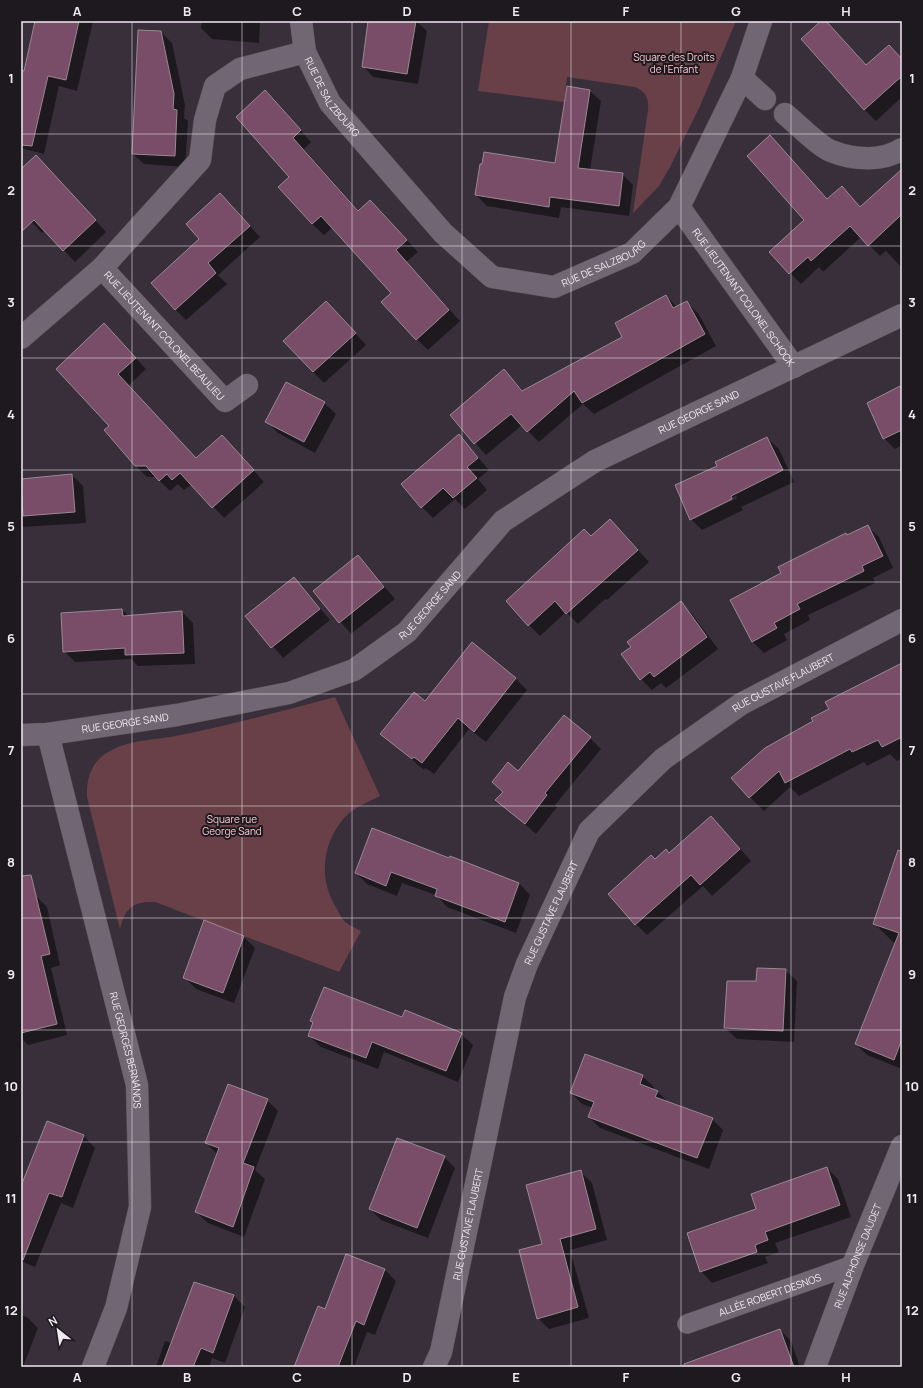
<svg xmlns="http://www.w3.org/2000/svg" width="923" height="1388" font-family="Manrope,sans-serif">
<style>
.green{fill:#694048}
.shadow{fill:#0007;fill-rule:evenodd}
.building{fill:#794c67;stroke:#998992}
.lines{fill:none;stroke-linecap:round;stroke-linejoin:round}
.lane-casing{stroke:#554e58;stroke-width:20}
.street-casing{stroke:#554e58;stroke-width:23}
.lane{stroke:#716774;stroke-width:19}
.street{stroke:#716774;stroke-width:22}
.grid{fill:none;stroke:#efe9f1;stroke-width:1;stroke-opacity:0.55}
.labels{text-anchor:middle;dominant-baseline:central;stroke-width:4;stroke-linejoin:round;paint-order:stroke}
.park-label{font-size:10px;fill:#ffc9d2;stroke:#1d191e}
.street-label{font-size:10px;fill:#efe9f1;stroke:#1d191e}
.neatline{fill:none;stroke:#efe9f1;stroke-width:1.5}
.grid-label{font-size:13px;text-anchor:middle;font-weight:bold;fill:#efe9f1}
</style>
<rect width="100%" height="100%" fill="#382f3b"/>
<g class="green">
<path d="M 489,21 L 736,21 L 700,106 L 670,167 L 659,186 L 633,213 L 648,110 C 649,98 646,92 635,87 L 567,77 L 564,102 L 478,91 Z"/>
<path d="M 335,697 L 380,796 C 368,802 353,808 344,818 C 322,844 318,880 337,909 C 339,913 342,919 345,922 C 350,926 356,928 361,931 L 339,972 L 155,902 C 133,901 125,908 120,929 L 87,797 C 86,778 92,760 110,751 C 131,739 158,740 181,735 C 233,724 284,711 335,697 Z"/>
</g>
<g class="shadow">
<path d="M 36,21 L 93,21 L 77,91 L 59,86 L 44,154 L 21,148 L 21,71 L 24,72 Z"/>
<path d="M 202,21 L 260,21 L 259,43 L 212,39 L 201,28 Z"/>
<path d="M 369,21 L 416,21 L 427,31 L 418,84 L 373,77 L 363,66 Z"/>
<path d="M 822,21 L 825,21 L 866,66 L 902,59 L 902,97 L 876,121 L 864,109 Z"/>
<path d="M 161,32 L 172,43 L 185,105 L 184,118 L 188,121 L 185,167 L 144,164 L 133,154 Z"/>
<path d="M 590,91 L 601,101 L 590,170 L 622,174 L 633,185 L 629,216 L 561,207 L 559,218 L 487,206 L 476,195 L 555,164 Z"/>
<path d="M 276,103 L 311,142 L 304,149 L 359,211 L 381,212 L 418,252 L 406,262 L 460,321 L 428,350 L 417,339 L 393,293 L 333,227 L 324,235 L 312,224 L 290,178 Z"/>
<path d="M 781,148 L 828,200 L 853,199 L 861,208 L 902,171 L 902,268 L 886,251 L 880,256 L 861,237 L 823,272 L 819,267 L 801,284 L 790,273 L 806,220 Z"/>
<path d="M 47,167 L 106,232 L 75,262 L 45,230 L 42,233 L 21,211 L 21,171 Z"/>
<path d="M 220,194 L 260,237 L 218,275 L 227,284 L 186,320 L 175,309 L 200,239 Z"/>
<path d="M 666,296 L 677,307 L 686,302 L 698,313 L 716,346 L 594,414 L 583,404 L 539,442 L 522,425 L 486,455 L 451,415 L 504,370 L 523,391 L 624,337 Z"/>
<path d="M 337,314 L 366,345 L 324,383 L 313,372 Z"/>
<path d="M 115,336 L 146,369 L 128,386 L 196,459 L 222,436 L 264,482 L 224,518 L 192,484 L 184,490 L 178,484 L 170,491 L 156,477 L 147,477 L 136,466 L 110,426 Z"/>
<path d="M 287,384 L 324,403 L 336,414 L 315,453 L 278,433 L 266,421 Z"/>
<path d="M 902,386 L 902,445 L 895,449 L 884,438 Z"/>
<path d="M 459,436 L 489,470 L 478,479 L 487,490 L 465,509 L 455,499 L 433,518 L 422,507 Z"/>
<path d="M 767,438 L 779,449 L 794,482 L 741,507 L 743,510 L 702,530 L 691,519 L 719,466 ZM 736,496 L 737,498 L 694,519 L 694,516 Z"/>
<path d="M 72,475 L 83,486 L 86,523 L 21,527 L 21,484 Z"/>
<path d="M 867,526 L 879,537 L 893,568 L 873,578 L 875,583 L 808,615 L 810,620 L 784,634 L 787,640 L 764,653 L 753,642 L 732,601 Z"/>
<path d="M 621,531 L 649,562 L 607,600 L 605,599 L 578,624 L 566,612 L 540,636 L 529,625 L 591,537 Z"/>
<path d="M 358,556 L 395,599 L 351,634 L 314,591 Z"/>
<path d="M 294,578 L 330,620 L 283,658 L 247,616 Z"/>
<path d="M 681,603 L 692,614 L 718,649 L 666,688 L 661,683 L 652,690 L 641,679 Z"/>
<path d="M 122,610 L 129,616 L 182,612 L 193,623 L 195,664 L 138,666 L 131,659 L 75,662 L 64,651 Z"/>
<path d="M 902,673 L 902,758 L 897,761 L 890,754 L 867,766 L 864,762 L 799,796 L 790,787 L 764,811 L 750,797 L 814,722 Z"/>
<path d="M 515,678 L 527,690 L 486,742 L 469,729 L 434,774 L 425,768 L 424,770 L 382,734 L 425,702 Z"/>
<path d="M 590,738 L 601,749 L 555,805 L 557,807 L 536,834 L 497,800 L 503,792 L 493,782 L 518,772 Z"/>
<path d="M 722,829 L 751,861 L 712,896 L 703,886 L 647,935 L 636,924 L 655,860 L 670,855 Z"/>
<path d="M 902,842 L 902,1069 L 867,1055 L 856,1044 L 896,945 L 874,923 Z"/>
<path d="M 450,860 L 519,883 L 530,895 L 516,933 L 447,907 L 436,895 L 402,883 L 397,896 L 367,884 L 356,873 Z"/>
<path d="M 36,896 L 47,907 L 60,965 L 51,968 L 67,1035 L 28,1045 L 21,1038 L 21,899 Z"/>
<path d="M 243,936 L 255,948 L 234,1003 L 196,989 L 184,977 Z"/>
<path d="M 785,970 L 797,981 L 794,1042 L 737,1039 L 725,1028 L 757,982 Z"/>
<path d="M 403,1018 L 461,1034 L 473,1045 L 458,1082 L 384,1052 L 378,1069 L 321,1047 L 309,1036 L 314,1023 L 312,1021 Z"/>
<path d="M 642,1076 L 654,1087 L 653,1090 L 658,1092 L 669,1103 L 712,1119 L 723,1130 L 709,1169 L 600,1128 L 589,1117 L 593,1108 L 582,1104 L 571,1093 Z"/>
<path d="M 267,1100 L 278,1111 L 255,1170 L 265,1179 L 244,1237 L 208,1223 L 196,1212 L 217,1154 L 206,1143 Z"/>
<path d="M 47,1122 L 84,1136 L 95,1148 L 73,1208 L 61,1203 L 35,1267 L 21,1261 L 21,1183 L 23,1184 Z"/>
<path d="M 444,1157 L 455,1168 L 428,1238 L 381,1220 L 370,1209 Z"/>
<path d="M 827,1168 L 838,1179 L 851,1217 L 775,1243 L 779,1252 L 765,1257 L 768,1263 L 712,1283 L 701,1271 L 758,1210 Z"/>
<path d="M 580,1171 L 592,1183 L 607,1240 L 570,1250 L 589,1318 L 549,1329 L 538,1318 L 543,1244 Z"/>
<path d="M 385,1270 L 396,1281 L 375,1335 L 367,1332 L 354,1367 L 295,1367 L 326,1310 Z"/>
<path d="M 195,1283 L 234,1296 L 245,1307 L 225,1363 L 212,1358 L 209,1367 L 156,1367 L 165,1341 L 172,1343 Z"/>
<path d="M 21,1315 L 27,1317 L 38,1328 L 23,1367 L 21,1367 Z"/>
<path d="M 780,1330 L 791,1341 L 800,1367 L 715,1367 Z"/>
</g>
<g class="building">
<path d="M 35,21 L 79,21 L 66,80 L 48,76 L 32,146 L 21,145 L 21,70 L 24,71 Z"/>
<path d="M 368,21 L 416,21 L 407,74 L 362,67 Z"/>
<path d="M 821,21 L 826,21 L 866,65 L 889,45 L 902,59 L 902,76 L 864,110 L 801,39 Z"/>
<path d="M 138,30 L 161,31 L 174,94 L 173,109 L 177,110 L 175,156 L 132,154 Z"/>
<path d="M 567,86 L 590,90 L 578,168 L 623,173 L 619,206 L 550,197 L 549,207 L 475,195 L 480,164 L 482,164 L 484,152 L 555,163 Z"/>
<path d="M 265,90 L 301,130 L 293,138 L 358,211 L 370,200 L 407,240 L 396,250 L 449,310 L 416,340 L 381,302 L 391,293 L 321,216 L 312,224 L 278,187 L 289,177 L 236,117 Z"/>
<path d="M 770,135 L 827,199 L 842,186 L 860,207 L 902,169 L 902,214 L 868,246 L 850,226 L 811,261 L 808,257 L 789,274 L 769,252 L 804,220 L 747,156 Z"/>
<path d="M 36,155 L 96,220 L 63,251 L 34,220 L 21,232 L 21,169 Z"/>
<path d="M 220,193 L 250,226 L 208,263 L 216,273 L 175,310 L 151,283 L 199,239 L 186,224 Z"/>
<path d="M 666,295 L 673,308 L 687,301 L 705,334 L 582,403 L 574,391 L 527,432 L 511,414 L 474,444 L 450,415 L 504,369 L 522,391 L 622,337 L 615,323 Z"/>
<path d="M 326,301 L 356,333 L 313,372 L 283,341 Z"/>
<path d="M 104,323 L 136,358 L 118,374 L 196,458 L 222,435 L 254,470 L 212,508 L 180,473 L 172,480 L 167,474 L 159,481 L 146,466 L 135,466 L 104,430 L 109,426 L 56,369 Z"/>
<path d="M 286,382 L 325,402 L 304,442 L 265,422 Z"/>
<path d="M 902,385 L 902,430 L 883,439 L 867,403 Z"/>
<path d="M 459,434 L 478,458 L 467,467 L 477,478 L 453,498 L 443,488 L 421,508 L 401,484 Z"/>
<path d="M 767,437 L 783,470 L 731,496 L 732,499 L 690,520 L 675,485 L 717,466 L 715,462 Z"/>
<path d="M 72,474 L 75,512 L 23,516 L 21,479 Z"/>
<path d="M 610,519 L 638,550 L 566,614 L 555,601 L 528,626 L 506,601 L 584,529 L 591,536 Z"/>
<path d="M 868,525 L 883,556 L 862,566 L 864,571 L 797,604 L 800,609 L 774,623 L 777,628 L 752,642 L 730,600 L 781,573 L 778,567 L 846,533 L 847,535 Z"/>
<path d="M 358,555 L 384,587 L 339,623 L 313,591 Z"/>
<path d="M 294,577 L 320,609 L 271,648 L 245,616 Z"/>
<path d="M 681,601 L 707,637 L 654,677 L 650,672 L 640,680 L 621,654 L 631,647 L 627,642 Z"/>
<path d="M 122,609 L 123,616 L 182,611 L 184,653 L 125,655 L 125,648 L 63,652 L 61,613 Z"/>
<path d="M 472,642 L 516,678 L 474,732 L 458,718 L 422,763 L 414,757 L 412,759 L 380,734 L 414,692 L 425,701 Z"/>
<path d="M 902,663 L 902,737 L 882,747 L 878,740 L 852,752 L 850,749 L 785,783 L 779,771 L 749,798 L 731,778 L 765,748 L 813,721 L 811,718 L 829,709 L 825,702 Z"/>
<path d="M 564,715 L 591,737 L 545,793 L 547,795 L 525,824 L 495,800 L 503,792 L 492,782 L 508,762 L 518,771 Z"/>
<path d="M 711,816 L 740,849 L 700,885 L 691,875 L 635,925 L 608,894 L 651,855 L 655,859 L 666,849 L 669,853 Z"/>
<path d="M 372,828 L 449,858 L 450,856 L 519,883 L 505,922 L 435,896 L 437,889 L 391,872 L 386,886 L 355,873 Z"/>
<path d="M 898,850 L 902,851 L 902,1039 L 894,1060 L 855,1044 L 899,933 L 873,924 Z"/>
<path d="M 31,875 L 50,954 L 41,956 L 57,1024 L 21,1033 L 21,876 Z"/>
<path d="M 204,920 L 244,936 L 223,993 L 183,978 Z"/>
<path d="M 757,968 L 786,969 L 783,1031 L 724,1028 L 727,981 L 756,981 Z"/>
<path d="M 324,987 L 402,1017 L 405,1010 L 462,1033 L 446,1071 L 372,1042 L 366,1058 L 308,1036 L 313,1022 L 310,1021 Z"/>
<path d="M 585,1054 L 643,1075 L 640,1084 L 658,1091 L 655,1097 L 713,1118 L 697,1158 L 588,1117 L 594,1102 L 570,1093 Z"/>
<path d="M 228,1084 L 268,1099 L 243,1163 L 254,1167 L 233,1227 L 195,1212 L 219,1148 L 205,1143 Z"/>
<path d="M 47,1121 L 84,1135 L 62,1197 L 49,1193 L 23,1260 L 21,1260 L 21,1186 Z"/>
<path d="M 397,1138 L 445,1156 L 417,1228 L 369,1209 Z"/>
<path d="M 827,1167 L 840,1205 L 765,1232 L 768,1240 L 755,1245 L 757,1252 L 700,1272 L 687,1233 L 756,1209 L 751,1194 Z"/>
<path d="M 581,1170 L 596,1229 L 560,1239 L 578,1307 L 537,1319 L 519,1250 L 542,1244 L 526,1185 Z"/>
<path d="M 346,1254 L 385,1269 L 364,1325 L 356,1321 L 338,1367 L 294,1367 L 318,1306 L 325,1309 Z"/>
<path d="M 194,1282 L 234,1295 L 213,1353 L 201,1348 L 193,1367 L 162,1367 Z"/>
<path d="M 780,1329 L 794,1367 L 684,1367 L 684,1364 Z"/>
</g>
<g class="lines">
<defs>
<g id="lane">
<path id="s1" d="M 687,1324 L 853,1265"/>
</g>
<g id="street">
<path id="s2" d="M 301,21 L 305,52 L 330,103 L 443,233 L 492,277 L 554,287 L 632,253 L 679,207 L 742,78 L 761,21"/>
<path d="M 742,78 L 765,99"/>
<path d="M 785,114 C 796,123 820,147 831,151 C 853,160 882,162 902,149"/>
<path id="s3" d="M 679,207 L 794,367"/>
<path id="s4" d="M 102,268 L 225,401 L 247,385"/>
<path d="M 21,338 L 102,268 L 200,160 L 205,120 L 215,86 L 240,69 L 305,52"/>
<path id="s5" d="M 48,734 L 137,1085 L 140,1207 L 116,1308 L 93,1367"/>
<path id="s6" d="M 21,735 L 48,734 L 177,715 L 289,693 L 354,670 L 407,632 L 503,521 L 595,461 L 902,315"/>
<path id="s7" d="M 434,1367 L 441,1352 L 515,997 L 527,964 L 589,831 L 663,759 L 741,704 L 902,620"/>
<path id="s8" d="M 815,1367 L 853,1265 L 902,1146"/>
</g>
</defs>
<use href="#lane" class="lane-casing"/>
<use href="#street" class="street-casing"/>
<use href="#lane" class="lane"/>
<use href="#street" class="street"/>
</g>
<path class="grid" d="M 132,21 L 132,1367M 242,21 L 242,1367M 352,21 L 352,1367M 462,21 L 462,1367M 571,21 L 571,1367M 681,21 L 681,1367M 791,21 L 791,1367M 21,134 L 902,134M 21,246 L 902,246M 21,358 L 902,358M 21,470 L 902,470M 21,582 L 902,582M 21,694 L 902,694M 21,806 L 902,806M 21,918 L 902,918M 21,1030 L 902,1030M 21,1142 L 902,1142M 21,1254 L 902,1254"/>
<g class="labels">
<g class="park-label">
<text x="674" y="57">Square des Droits<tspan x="674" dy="12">de l'Enfant</tspan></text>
<text x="232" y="819">Square rue<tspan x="232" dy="12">George Sand</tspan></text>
</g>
<g class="street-label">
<text stroke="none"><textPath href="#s2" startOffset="84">RUE DE SALZBOURG</textPath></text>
<text stroke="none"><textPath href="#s2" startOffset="444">RUE DE SALZBOURG</textPath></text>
<text stroke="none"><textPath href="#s3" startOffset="111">RUE LIEUTENANT COLONEL SCHOCK</textPath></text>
<text stroke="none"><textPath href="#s4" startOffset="92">RUE LIEUTENANT COLONEL BEAULIEU</textPath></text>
<text stroke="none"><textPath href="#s6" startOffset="777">RUE GEORGE SAND</textPath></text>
<text stroke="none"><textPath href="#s6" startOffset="441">RUE GEORGE SAND</textPath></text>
<text stroke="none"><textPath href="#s7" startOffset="807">RUE GUSTAVE FLAUBERT</textPath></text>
<text stroke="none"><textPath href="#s6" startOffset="105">RUE GEORGE SAND</textPath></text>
<text stroke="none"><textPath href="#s7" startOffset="471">RUE GUSTAVE FLAUBERT</textPath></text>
<text stroke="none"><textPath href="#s5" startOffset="326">RUE GEORGES BERNANOS</textPath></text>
<text stroke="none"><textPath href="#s7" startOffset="147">RUE GUSTAVE FLAUBERT</textPath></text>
<text stroke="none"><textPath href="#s8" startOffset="119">RUE ALPHONSE DAUDET</textPath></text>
<text stroke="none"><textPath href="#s1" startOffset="88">ALLÉE ROBERT DESNOS</textPath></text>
</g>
</g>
<rect width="923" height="1388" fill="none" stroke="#1d191e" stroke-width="44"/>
<g transform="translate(58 1330) rotate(330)" stroke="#1d191e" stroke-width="3" paint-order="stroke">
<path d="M0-3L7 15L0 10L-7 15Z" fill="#efe9f1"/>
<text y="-6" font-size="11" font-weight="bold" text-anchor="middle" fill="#efe9f1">N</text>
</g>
<rect x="22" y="22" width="879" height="1344" class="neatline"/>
<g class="grid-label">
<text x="77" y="16">A</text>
<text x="187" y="16">B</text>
<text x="297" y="16">C</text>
<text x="407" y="16">D</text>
<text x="516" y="16">E</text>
<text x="626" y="16">F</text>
<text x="736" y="16">G</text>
<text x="846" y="16">H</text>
<text x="11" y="83">1</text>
<text x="912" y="83">1</text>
<text x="11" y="195">2</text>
<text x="912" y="195">2</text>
<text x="11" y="307">3</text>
<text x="912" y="307">3</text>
<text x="11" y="419">4</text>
<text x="912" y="419">4</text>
<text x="11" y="531">5</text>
<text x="912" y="531">5</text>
<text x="11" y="643">6</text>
<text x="912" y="643">6</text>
<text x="11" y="755">7</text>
<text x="912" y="755">7</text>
<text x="11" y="867">8</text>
<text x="912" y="867">8</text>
<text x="11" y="979">9</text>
<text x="912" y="979">9</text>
<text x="11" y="1091">10</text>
<text x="912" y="1091">10</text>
<text x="11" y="1203">11</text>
<text x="912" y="1203">11</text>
<text x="11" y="1315">12</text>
<text x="912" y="1315">12</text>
<text x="77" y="1382">A</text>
<text x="187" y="1382">B</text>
<text x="297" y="1382">C</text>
<text x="407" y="1382">D</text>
<text x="516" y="1382">E</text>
<text x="626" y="1382">F</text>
<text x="736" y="1382">G</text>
<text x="846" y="1382">H</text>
</g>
</svg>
